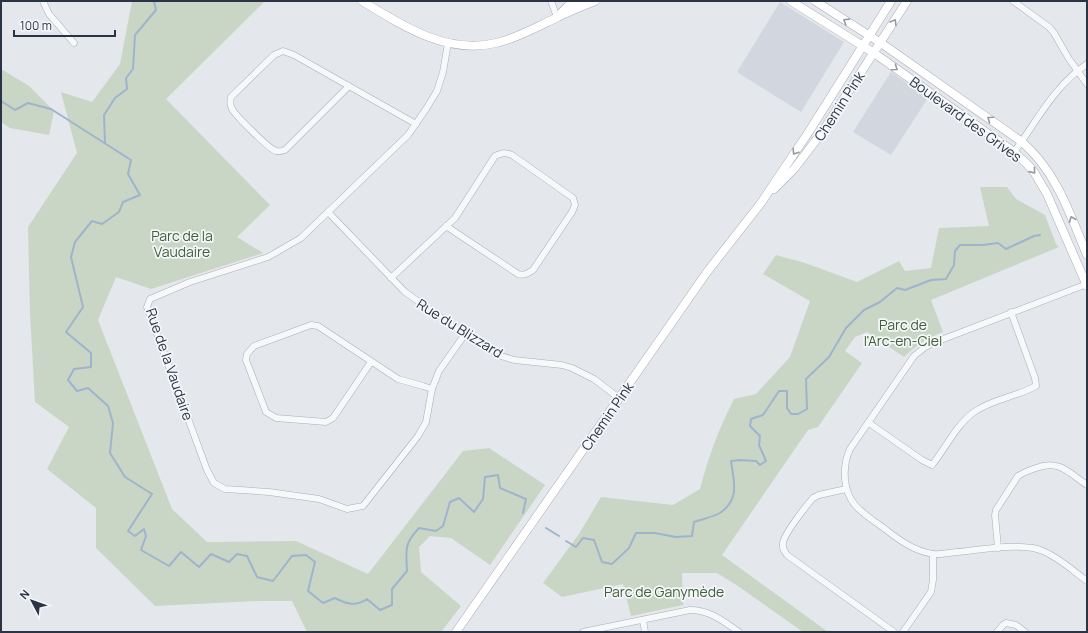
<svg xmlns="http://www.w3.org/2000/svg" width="1088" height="633" font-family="Manrope,sans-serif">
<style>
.built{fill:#d2d6de}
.green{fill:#c9d6c5}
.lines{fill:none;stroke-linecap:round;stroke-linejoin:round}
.stream{stroke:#9fb4cc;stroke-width:2}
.street-casing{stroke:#a9aeb7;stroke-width:7}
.secondary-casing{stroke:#a9aeb7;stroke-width:9}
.street{stroke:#f7f8fa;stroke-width:6}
.secondary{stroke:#fff;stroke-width:8}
.oneway{stroke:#959aa2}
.labels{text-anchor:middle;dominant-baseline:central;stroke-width:3.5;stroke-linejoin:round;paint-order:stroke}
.street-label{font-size:14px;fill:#2b3445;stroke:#f4f6f9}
.park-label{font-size:14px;fill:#3f6138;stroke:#f4f6f9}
</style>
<rect width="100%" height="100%" fill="#e4e7ec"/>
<g class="built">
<path d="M 780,2 L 844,42 L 801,112 L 737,72 Z"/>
<path d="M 891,72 L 928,98 L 891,155 L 853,132 Z"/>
</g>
<g class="green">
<path d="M 132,1 L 265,1 L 166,99 L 270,205 L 237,237 L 263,253 L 151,289 L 116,277 L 98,320 L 172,509 L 207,542 L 296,541 L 368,574 L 463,451 L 489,448 L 545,485 L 490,565 L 451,538 L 430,536 L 419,547 L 421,572 L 461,606 L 441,632 L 307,632 L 292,601 L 258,601 L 155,606 L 96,548 L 96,508 L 47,469 L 69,427 L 35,402 L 30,313 L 28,227 L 77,153 L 61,92 L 92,102 L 120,64 Z"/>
<path d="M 1,69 L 29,86 L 54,111 L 49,135 L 10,128 L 1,122 Z"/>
<path d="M 980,187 L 1007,187 L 1016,199 L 1045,215 L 1056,244 L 1059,247 L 931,300 L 943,332 C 928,338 916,345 904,357 L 867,332 L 855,337 L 845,351 L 862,363 L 818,427 L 808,430 L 722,555 L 828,632 L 803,632 L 738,586 L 717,573 L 682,573 L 683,605 L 631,616 L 623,584 L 562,597 L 543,583 L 579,534 L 601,497 L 673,505 L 700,489 C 708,458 719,428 734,399 L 756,394 L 790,357 L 810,301 L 763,274 L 776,255 L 805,263 L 857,282 L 899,261 L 905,271 L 931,268 L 939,228 L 989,226 Z"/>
</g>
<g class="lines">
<g class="stream">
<path d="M 1,101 L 15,110 L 28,103 L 51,109 L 131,160 L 128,174 L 140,195 L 123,202 L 119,212 L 102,224 L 92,221 L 75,242 L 71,257 L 83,307 L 66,332 L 91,353 L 91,367 L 74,369 L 68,380 L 77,391 L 88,388 L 108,406 L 113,423 L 110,453 L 125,477 L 152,494 L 128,531 L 135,536 L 144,529 L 146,536 L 141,550 L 169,566 L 181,552 L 199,567 L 211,554 L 229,562 L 237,554 L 247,556 L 257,577 L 273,581 L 292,556 L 306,555 L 315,562 L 308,591 L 323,603 L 335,598 C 346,604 356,607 367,599 L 380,610 L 392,605 L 392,589 L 407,571 C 406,549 404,544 419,528 L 436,531 L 443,526 L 450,502 L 459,498 L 474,512 L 483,499 L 485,477 L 498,475 L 500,488 L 526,499 L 523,513"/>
<path d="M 105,143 L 104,115 L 115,98 L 127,89 L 126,78 L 133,69 L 135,35 L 156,10 L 154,1"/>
<path d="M 546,528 L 559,536"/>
<path d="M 566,541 L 576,547 L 583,538 L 594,540 L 602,562 L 612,564 L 629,548 L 636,533 L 655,533 L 676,537 L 692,536 L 694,522 C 702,519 713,517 720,513 C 740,499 734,482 731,461 L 740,460 L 756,461 L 760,465 L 766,461 L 759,445 L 760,436 L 750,426 L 751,419 L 763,415 L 779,391 L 787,391 L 787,408 L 791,414 L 798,414 L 807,409 L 806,379 L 829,357 L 846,328 L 864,310 L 880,302 L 897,288 L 905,290 L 931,280 L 946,279 L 954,265 L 955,251 L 960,245 L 983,245 L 998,243 L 1006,249 L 1034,236 L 1040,235"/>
</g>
<defs>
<g id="street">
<path d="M 43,1 L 49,14 L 74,43"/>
<path d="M 551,1 L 557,17"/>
<path d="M 1013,1 L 1049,27 L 1054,33 L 1069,59 L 1087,84"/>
<path d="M 448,43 L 443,72 L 437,91 L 426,109 L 408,135 L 301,238 L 268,257 L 190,282 L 150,299 L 147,307 L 207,470 L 214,483 L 225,489 L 269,492 L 319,499 L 347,509 L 363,506 L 418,436 L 426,422 L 432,389 L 439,371 L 465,334"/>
<path d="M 349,86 L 285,150 C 282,151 279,152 276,151 C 269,149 236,116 232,109 C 230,105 230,101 231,97 L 274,55 L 283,51 L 294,55 L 416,124"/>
<path d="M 1014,152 C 1037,121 1054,86 1087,64"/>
<path d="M 328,212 L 405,292 L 465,334 L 501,356 L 514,360 L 562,365 L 572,368 L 594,379 L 619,398"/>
<path d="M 391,278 L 455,218 L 495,156 C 502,153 505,152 512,155 L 573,198 L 575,205 L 572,212 L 533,270 C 528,273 525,276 518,274 L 446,226"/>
<path d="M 1087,284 L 933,343 L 924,348 L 914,356 L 850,449 C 845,460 844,468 845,479 C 847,506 865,514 885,529 C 899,540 914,551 933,554 C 940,555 949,553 957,552 C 981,550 1008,544 1033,548 C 1051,551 1072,570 1087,581"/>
<path d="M 371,362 L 333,418 L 326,422 L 276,418 L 266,412 L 246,360 L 247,354 L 254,346 L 311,325 L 318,326 L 398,379 L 423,386 L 432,389"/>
<path d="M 869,423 L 922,460 L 932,465 C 946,448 956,425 974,412 C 992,399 1016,397 1036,386 L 1035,378 L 1011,312"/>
<path d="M 846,489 L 819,495 L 813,498 C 806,506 784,534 783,543 C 782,548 784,551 787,555 L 894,632"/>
<path d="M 998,548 L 995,515 L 996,510 L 1018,476 C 1024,472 1030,470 1036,468 C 1059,459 1069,473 1087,485"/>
<path d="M 643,620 L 645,632"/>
<path d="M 583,632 L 690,610 C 710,610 723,621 739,632"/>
<path d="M 903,632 L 931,592 L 933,580 L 933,554"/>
<path d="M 997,632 L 1003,625 L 1006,623 L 1016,625 L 1025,632"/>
</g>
<g id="secondary">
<path d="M 362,1 C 403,26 447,55 496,43 C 518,38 538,26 558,17 C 570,11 583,6 595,1"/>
<path d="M 791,1 L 874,53 L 1014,152 L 1027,164 L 1034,172 L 1047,194 L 1087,286"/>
<path d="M 815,1 L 881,43 L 1022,142 C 1056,171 1070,214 1087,255"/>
<path d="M 562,12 L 568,6 L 579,1"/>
<path d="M 774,189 L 794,169 L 823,131 L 907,1"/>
<path d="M 456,632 L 707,272 L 761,203 L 810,130 L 891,1"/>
</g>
</defs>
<use href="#street" class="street-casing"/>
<use href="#secondary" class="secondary-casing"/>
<use href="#street" class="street"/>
<use href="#secondary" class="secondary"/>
</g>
<defs><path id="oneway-chevron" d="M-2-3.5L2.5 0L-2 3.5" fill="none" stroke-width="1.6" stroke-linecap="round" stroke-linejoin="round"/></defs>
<g class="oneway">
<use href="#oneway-chevron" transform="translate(846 21) rotate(-148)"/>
<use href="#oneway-chevron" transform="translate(894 22) rotate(-59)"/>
<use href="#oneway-chevron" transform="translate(895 68) rotate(35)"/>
<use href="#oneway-chevron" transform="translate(990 119) rotate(-145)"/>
<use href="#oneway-chevron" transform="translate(795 152) rotate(123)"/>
<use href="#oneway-chevron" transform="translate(1033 171) rotate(51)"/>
<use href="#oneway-chevron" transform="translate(1072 219) rotate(-113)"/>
</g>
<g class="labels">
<g class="street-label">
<text transform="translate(839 106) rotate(-57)">Chemin Pink</text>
<text transform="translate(966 119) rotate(36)">Boulevard des Grives</text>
<text transform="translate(460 328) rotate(32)">Rue du Blizzard</text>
<text transform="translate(170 364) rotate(71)">Rue de la Vaudaire</text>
<text transform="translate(607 416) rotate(-55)">Chemin Pink</text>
</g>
<g class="park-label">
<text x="182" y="235">Parc de la<tspan x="182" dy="16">Vaudaire</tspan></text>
<text x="903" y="324">Parc de<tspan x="903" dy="16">l'Arc-en-Ciel</tspan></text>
<text x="664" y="591">Parc de Ganymède</text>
</g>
</g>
<rect width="1088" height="633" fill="none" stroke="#2b3445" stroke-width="4"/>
<g transform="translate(32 601) rotate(311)" stroke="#f4f6f9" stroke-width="3" paint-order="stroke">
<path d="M0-3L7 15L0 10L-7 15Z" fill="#2b3445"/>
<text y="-6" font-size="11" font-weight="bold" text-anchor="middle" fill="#2b3445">N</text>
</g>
<path d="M14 30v6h101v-6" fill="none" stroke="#2b3445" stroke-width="2"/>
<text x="20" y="30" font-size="12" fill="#2b3445" stroke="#f4f6f9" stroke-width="3" paint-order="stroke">100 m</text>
</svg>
